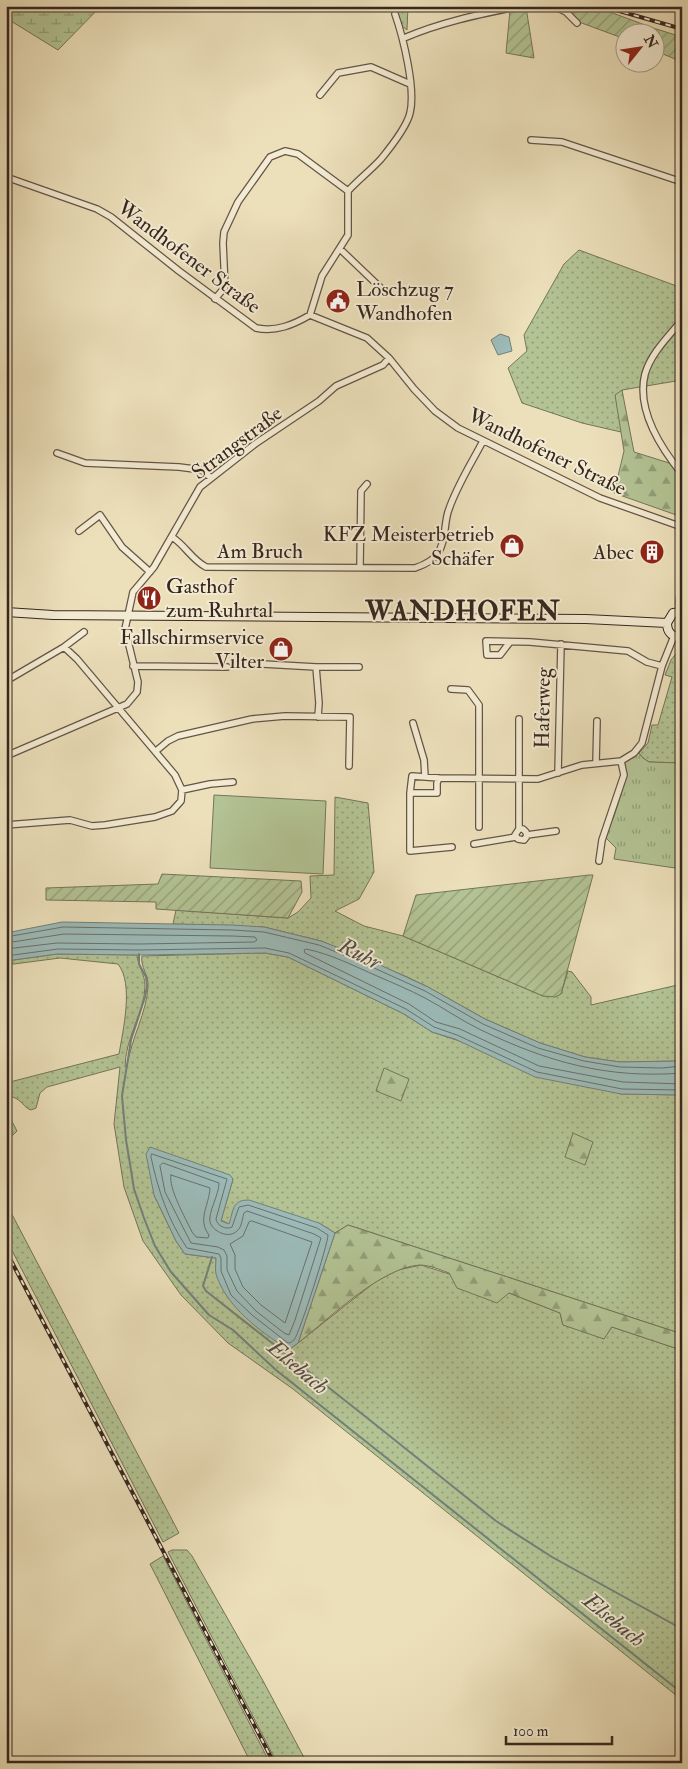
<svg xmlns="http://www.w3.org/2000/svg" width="688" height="1769" font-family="'IM FELL Double Pica',serif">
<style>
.grass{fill:url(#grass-dots);stroke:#74755a}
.forest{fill:url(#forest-firs);stroke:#74755a}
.wetland{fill:url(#wetland-marsh);stroke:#74755a}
.park{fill:url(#park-tufts);stroke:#74755a}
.garden{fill:url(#garden-furrows);stroke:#74755a}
.pitch{fill:#b3c394;stroke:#74755a}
.water{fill:#9cbbb9;stroke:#73807b}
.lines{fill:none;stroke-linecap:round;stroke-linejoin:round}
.shore{stroke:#69716c;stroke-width:1}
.stream{stroke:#73807b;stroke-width:2}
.street-casing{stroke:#645546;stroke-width:8}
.secondary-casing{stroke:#36271f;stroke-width:10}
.street{stroke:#f3ebd3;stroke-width:5.5}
.secondary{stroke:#f3ebd3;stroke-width:8}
.rail-casing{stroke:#36271f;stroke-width:4}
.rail{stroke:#f3ebd3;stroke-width:2;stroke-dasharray:5.5;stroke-linecap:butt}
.labels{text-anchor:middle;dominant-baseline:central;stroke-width:4;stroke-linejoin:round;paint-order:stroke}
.street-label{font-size:21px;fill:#36271f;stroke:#f3ebd3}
.poi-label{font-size:21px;fill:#36271f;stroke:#f3ebd3;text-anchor:end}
.water-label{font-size:22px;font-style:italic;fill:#504c46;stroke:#f3ebd3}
.district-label{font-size:26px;font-weight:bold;letter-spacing:1px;fill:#36271f;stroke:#f3ebd3}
</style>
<defs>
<pattern id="grass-dots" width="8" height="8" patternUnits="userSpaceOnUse" patternTransform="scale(1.25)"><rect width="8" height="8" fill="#b3c394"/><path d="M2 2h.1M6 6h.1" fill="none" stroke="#929e78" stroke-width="1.8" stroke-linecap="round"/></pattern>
<pattern id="forest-firs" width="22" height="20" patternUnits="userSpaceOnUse" patternTransform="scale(1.25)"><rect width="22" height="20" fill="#b3c394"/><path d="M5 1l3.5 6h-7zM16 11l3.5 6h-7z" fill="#929e78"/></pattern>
<pattern id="wetland-marsh" width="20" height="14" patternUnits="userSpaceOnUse" patternTransform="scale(1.25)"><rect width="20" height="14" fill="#b3c394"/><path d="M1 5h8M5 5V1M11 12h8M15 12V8" fill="none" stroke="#929e78"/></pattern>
<pattern id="park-tufts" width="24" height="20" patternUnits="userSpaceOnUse" patternTransform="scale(1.25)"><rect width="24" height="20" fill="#b3c394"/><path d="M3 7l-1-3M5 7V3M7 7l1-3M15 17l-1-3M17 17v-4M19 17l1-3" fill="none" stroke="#929e78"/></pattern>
<pattern id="garden-furrows" width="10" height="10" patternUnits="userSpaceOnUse" patternTransform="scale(1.25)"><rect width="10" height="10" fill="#b3c394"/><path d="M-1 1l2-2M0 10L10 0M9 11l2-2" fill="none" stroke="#929e78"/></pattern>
</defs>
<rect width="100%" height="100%" fill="#ece0bb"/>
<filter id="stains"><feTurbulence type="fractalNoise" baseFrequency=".004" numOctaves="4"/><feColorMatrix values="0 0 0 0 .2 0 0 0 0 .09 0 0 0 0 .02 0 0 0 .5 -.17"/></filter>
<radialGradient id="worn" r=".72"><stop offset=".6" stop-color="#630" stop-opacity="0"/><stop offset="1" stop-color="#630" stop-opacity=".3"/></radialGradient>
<path class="grass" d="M395,6H408L407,30L402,26Z
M579,250L682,288V380L622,390L621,432L582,423L522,403L508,368L527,351L524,335L564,264Z
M682,646V763L649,762L643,758L639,753L648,743L652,725H658L672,677L665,675L671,660Z
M335,797L368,803L374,872L359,899L335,911L364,926L403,936L543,996L561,994L568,971L572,972L591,997V1005L682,984V1061L620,1062L585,1057L540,1043L485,1019L428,987L405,976L321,941L264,927L173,924L176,910L288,918L298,912L311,898L310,876L334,875Z
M265,953L288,957L404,1014L432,1032L621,1094L682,1095V1334L348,1225L335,1233L319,1223L229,1224L221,1220L233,1179L154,1195L176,1241L185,1254L216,1258V1272L249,1319L289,1350L375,1282L398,1270L421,1265L509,1293L560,1313L563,1325L612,1327L681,1350L679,1361L682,1363V1700L293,1389L228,1343L181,1295L143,1241L124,1187L114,1124L120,1067L47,1087L40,1093L36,1108L31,1110C23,1107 23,1101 13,1097L6,1101V1083L119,1054C123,1030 134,984 118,964L60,958L6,965V961L57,954L137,955C138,966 145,974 145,986C145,1011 125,1038 125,1067L127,1066C131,1039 147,1012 148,986C149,975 140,967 142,956Z
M6,1110L17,1131L6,1142Z
M6,1203L179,1533L163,1542L6,1239Z
M172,1550H187L192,1556L262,1679L307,1763H277L168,1552Z
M163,1556L270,1763H251L150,1564Z"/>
<path class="forest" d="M622,390L634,452L682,467V517L614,493L624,451L615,395Z
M384,1068L409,1079L401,1101L376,1091Z
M573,1133L593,1142L585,1165L565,1157Z
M348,1225L682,1334V1363L679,1362L681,1350L612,1327L604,1339L563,1325L560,1313L509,1293L497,1303L457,1288L449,1273C441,1270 429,1265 420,1265C381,1267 329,1319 298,1343L335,1233Z"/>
<path class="wetland" d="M6,6H101L58,50L6,18Z"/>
<path class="park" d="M639,753L643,758L649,762L682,763V869L614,859L616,848L605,837L609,823L613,819L618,804L626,775L624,767L625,762Z"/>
<path class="garden" d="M557,6H594L653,28L682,37V62L656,51V32H626L625,39L579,22Z
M526,7L534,58L506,53L510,10Z
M162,874L301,881L302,892L288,918L156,909V902L46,900V888L158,884Z
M589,875H593L561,994L555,997L543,996L403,936L416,895Z"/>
<path class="pitch" d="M214,795L326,801L323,874L210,868Z"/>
<path class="water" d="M500,334L509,337L512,351L498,355L491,340Z
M62,922L232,925L264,927L321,941L365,958L428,987L485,1019L540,1043L585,1057L620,1062L682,1061V1095L621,1094L535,1077L455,1039L432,1032L404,1014L288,957L265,953L139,955L57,954L6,961V933Z
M150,1147L230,1175L233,1179L221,1221L229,1224C234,1209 232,1200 249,1200L319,1223L335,1233L298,1343L289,1350C261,1332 226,1307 216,1274C215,1269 216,1263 216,1258L185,1254L176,1241L154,1195L146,1154Z"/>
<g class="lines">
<path class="shore" d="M6,937L63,927L232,930L264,932L319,945L363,963L425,991L483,1024L538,1048L584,1061L620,1067L662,1068L682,1066
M6,943L64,934L232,936L255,937L257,940L254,942L139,944L57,943L6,949
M6,956L58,949L139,950L265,948L289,953L406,1009L434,1027L457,1035L537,1072L622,1089L682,1090
M682,1073C607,1079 548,1062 481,1030C462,1021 444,1008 425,998C410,990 393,983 377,976C354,966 331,954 306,949L304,950L305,953L409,1004L436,1022L460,1029L539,1066L623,1082L682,1084
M152,1154L227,1179L216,1219C217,1226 226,1230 232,1227L239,1207L248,1205L317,1228L328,1235C328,1244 300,1332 294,1340C292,1342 290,1343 288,1343L252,1315L231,1295L221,1271V1258L219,1254L187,1248C168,1220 158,1190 151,1157Z
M163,1163L219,1183C219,1195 208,1212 210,1222C213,1232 229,1239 237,1231C242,1227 242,1219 244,1213L247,1211L314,1234L321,1238L295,1320L289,1335L284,1333L256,1311L237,1291L227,1270V1256L224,1250L218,1247L191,1243L165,1192L160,1166Z
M171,1175L210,1188C209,1206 197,1219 209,1235L208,1238L196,1237L192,1232C186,1219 168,1188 171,1175Z
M252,1221L312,1242L285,1323L261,1305L243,1287L235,1269V1255L230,1244L243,1236L249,1222Z"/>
<path class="stream" d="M139,954V964L146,977L147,986L145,997L131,1040L122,1096L126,1140L130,1164L134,1189L144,1218L155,1246L171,1272L209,1315L233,1330L276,1370L682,1693
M212,1257L203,1286L206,1291L366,1417L496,1521L552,1557L682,1629"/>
<defs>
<path id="street" d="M554,6L566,12L577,23
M404,38C441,22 481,14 520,6
M320,95L338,73L371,67L410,84
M531,140L562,142L682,182
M6,177L97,209L111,217L179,271L256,328C276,332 293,325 310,315L367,338L389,358L414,389L435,411L458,428L600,498L682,527
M340,249L385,292
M215,299L225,287L223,243L224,232L238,202L270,157L285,151L298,154L348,191
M310,315L322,276L348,235V191C358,180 371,170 381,159C390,148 407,126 410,113C416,89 403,37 395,14
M682,320C669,336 651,353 645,374C636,410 660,447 682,474
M57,453L85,463L179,467L202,470L211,478
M79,531L100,515L122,547L150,572
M172,537C186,546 191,559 206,567L415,568C424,565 433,561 438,553C446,541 444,525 448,512C456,487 471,464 483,441
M360,567L361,491L367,484
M680,611L679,602L682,580
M510,642L500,655H487L486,641L530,642L628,651L647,662L662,666
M245,663L316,667
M133,666L227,667
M6,681L64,647L84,632
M451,689L468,690L479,705V827
M318,717L319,703L316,667H359
M519,719V829L515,835L518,839L524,840L527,836L526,832L523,829H519
M413,723L424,760L425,777
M156,751L168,741L178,736L252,719L285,716L350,717L349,766
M6,756L127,704L137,692L138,682L125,629L133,592L154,567L200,487L255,444L319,401L336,386L383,365L389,358
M596,763L597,721
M558,773L561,644
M439,778L412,776L410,793H437V783L439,778L538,779L582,765L621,761L634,753L642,743L662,666L674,636
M182,790L210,784L233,782
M410,793V851L452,847
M6,825L70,820L92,826L105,825L155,817L172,811L181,801L182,790L175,775L77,659L64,647
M527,835L556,831
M474,844L516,837
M599,861L602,840L624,775L621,761"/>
<path id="secondary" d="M6,612L53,615L586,619L667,623
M682,612L673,613L667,623C667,632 672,638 682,637"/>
</defs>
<use href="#street" class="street-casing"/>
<use href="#secondary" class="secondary-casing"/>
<use href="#street" class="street"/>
<use href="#secondary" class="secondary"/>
<defs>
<path id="rail" d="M602,6L682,29
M6,1251L274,1763"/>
</defs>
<use href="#rail" class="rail-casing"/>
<use href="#rail" class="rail"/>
</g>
<defs>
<symbol id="civic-disc" viewBox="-11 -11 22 22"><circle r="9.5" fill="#8f2418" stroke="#f3ebd3"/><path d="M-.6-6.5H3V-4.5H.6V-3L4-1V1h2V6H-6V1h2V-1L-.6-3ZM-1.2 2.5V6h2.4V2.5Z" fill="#fff"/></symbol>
<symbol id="shop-disc" viewBox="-11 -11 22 22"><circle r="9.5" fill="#8f2418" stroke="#f3ebd3"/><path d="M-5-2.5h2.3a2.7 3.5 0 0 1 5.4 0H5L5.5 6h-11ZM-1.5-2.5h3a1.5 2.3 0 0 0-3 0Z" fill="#fff"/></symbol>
<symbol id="building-disc" viewBox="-11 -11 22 22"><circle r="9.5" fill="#8f2418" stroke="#f3ebd3"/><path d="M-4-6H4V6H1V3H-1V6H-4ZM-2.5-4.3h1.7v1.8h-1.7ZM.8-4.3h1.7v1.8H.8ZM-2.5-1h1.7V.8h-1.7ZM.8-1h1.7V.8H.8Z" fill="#fff"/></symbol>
<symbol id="restaurant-disc" viewBox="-11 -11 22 22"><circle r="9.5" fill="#8f2418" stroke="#f3ebd3"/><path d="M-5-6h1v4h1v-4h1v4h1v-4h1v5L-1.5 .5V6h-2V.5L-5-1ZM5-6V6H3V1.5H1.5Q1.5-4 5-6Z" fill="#fff"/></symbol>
</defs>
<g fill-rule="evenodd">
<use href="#civic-disc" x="324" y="287" width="28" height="28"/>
<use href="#shop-disc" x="498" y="532" width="28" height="28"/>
<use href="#building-disc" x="638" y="538" width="28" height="28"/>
<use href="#restaurant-disc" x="135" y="584" width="28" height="28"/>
<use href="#shop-disc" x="267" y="635" width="28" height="28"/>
</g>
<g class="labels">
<g class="street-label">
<text transform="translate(189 257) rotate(37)">Wandhofener Straße</text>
<text transform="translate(237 443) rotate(-37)">Strangstraße</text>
<text transform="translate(547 452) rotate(26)">Wandhofener Straße</text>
<text x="260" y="551">Am Bruch</text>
<text transform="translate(543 708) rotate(-89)">Haferweg</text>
</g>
<g class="poi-label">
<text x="356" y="289" text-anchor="start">Löschzug 7<tspan x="356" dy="24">Wandhofen</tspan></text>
<text x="494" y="534">KFZ Meisterbetrieb<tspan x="494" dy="24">Schäfer</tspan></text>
<text x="634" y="552">Abec</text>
<text x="166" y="586" text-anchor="start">Gasthof<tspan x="166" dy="24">zum Ruhrtal</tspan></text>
<text x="264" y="637">Fallschirmservice<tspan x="264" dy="24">Vilter</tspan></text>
</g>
<g class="water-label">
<text transform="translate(360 954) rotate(27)">Ruhr</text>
<text transform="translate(298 1367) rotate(40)">Elsebach</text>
<text transform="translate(614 1620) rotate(39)">Elsebach</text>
</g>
<g class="district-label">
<text x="463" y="612">WANDHOFEN</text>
</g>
</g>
<rect width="688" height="1769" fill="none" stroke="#ece0bb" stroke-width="25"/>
<rect x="8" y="8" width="673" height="1754" fill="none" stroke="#36271f" stroke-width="2.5"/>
<rect x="12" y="12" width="663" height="1744" fill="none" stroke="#36271f"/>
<g transform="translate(640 48) rotate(60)"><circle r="24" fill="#f3ebd3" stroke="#a79d8b"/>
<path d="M0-4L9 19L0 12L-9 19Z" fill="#8f2418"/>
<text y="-8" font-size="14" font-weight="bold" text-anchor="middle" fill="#36271f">N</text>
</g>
<path d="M506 1736v8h106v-8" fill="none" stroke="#36271f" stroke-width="2.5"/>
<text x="513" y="1736" font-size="15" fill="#36271f" stroke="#f3ebd3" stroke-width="4" paint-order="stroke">100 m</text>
<rect width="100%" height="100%" filter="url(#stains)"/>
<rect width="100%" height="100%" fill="url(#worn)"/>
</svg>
